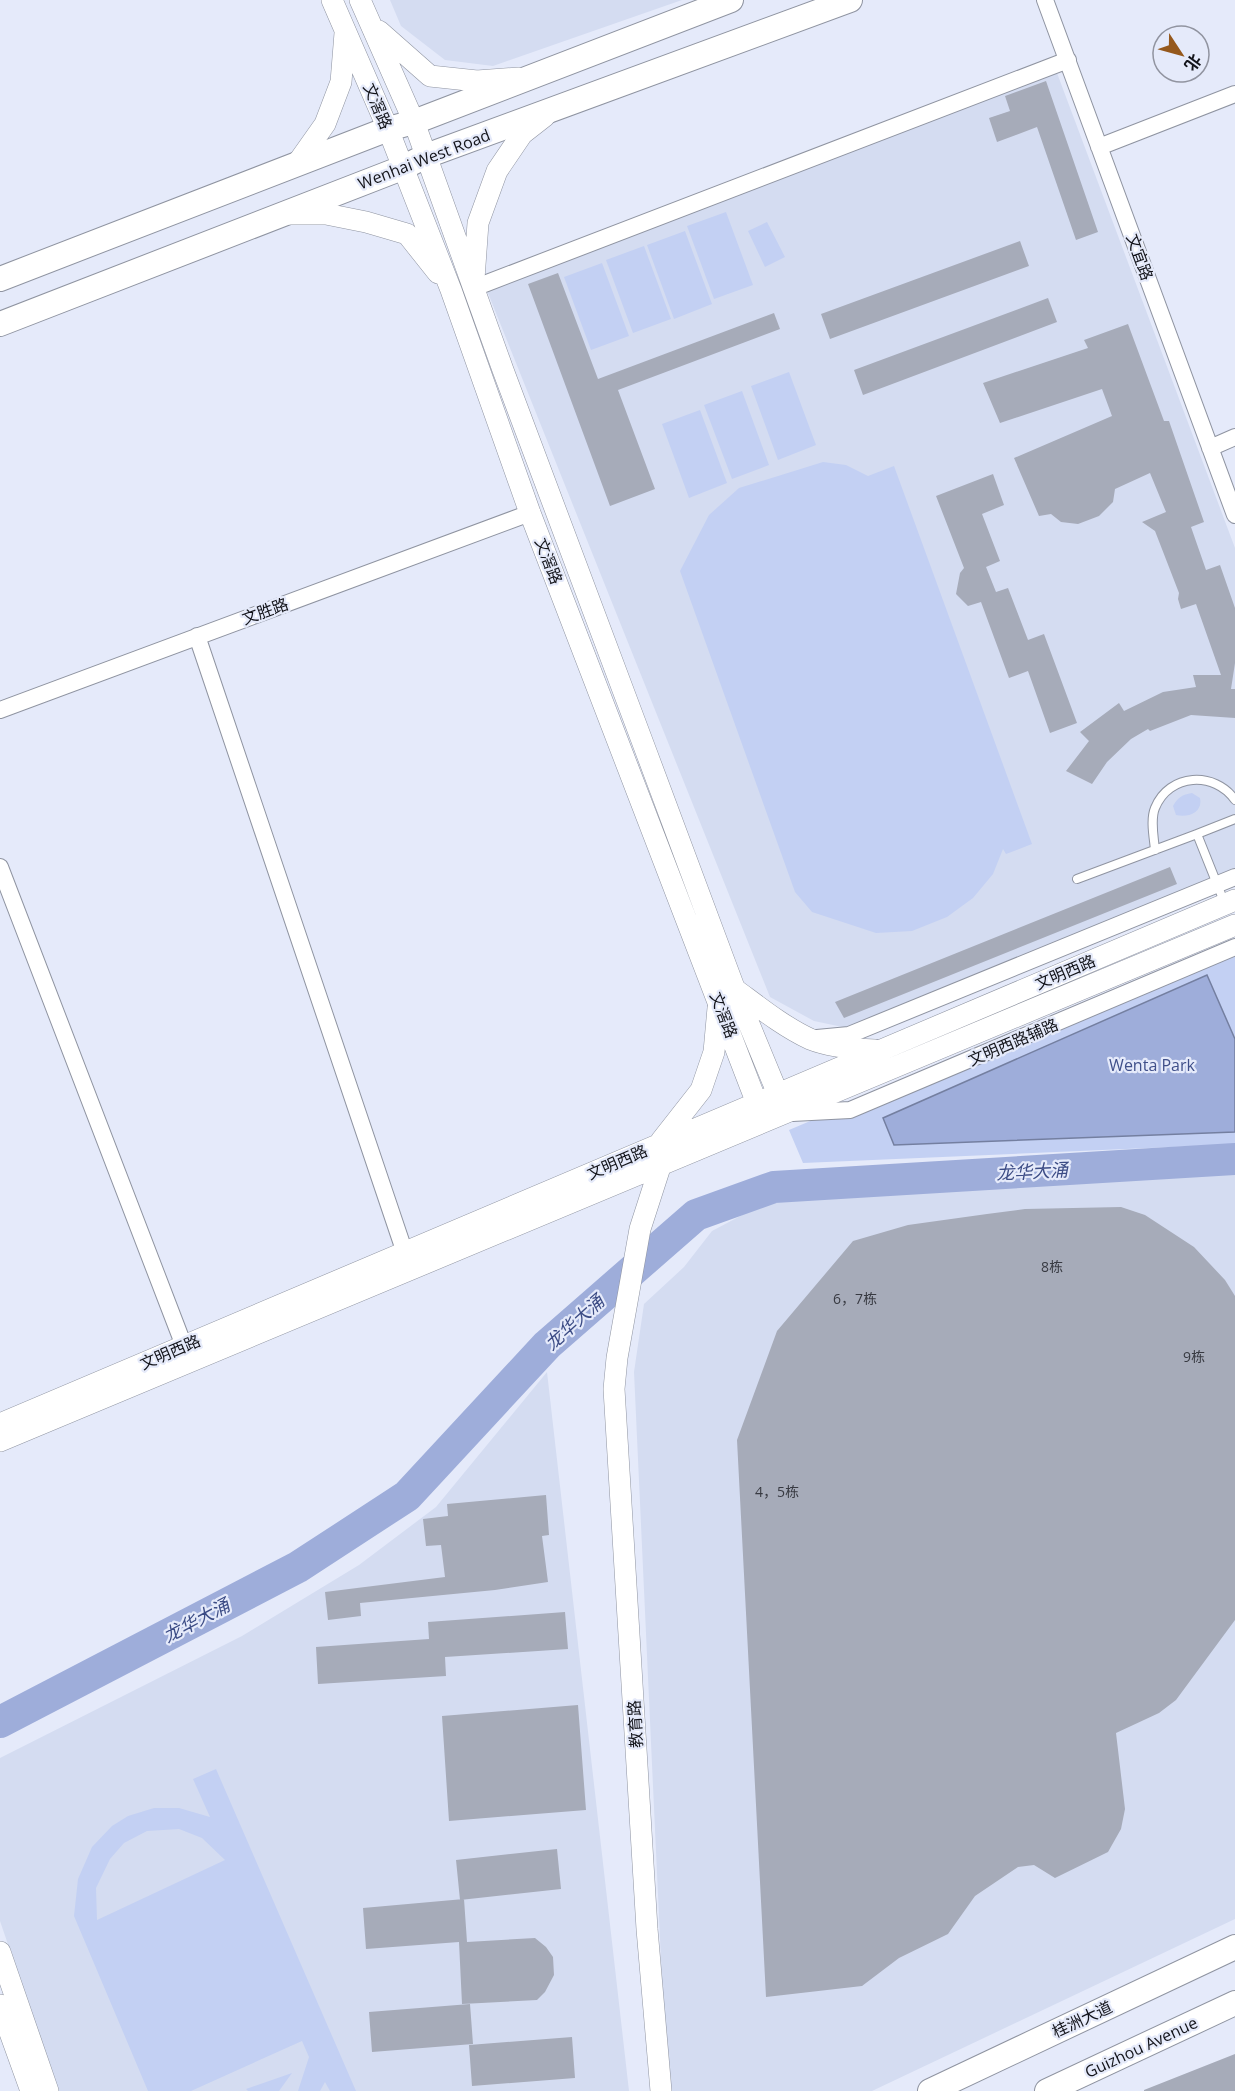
<svg xmlns="http://www.w3.org/2000/svg" width="1235" height="2091" font-family="'Open Sans','Noto Sans SC',sans-serif">
<style>
.built{fill:#d4dcf1}
.green{fill:#c3d0f3;fill-rule:evenodd}
.water{fill:#9eadda;stroke:#747fa0;stroke-width:1.5}
.lines{fill:none;stroke-linecap:round;stroke-linejoin:round}
.river{stroke:#9eadda;stroke-width:32}
.building{fill:#a6abb9}
.service-casing{stroke:#8f94a1;stroke-width:10}
.minor-casing{stroke:#8f94a1;stroke-width:18}
.tertiary-casing{stroke:#8f94a1;stroke-width:22}
.secondary-casing{stroke:#8f94a1;stroke-width:26}
.service{stroke:#fff;stroke-width:8}
.minor{stroke:#fff;stroke-width:16}
.tertiary{stroke:#fff;stroke-width:21}
.secondary{stroke:#fff;stroke-width:24}
.labels{text-anchor:middle;dominant-baseline:central;stroke-width:4.5;stroke-linejoin:round;paint-order:stroke}
.number-label{font-size:14px;fill:#383a42}
.street-label{font-size:16px;fill:#13141a;stroke:#e5eafa}
.park-label{font-size:16px;fill:#40508a;stroke:#e5eafa}
.water-label{font-size:18px;font-style:italic;fill:#3c4c85;stroke:#e5eafa}
</style>
<rect width="100%" height="100%" fill="#e5eafa"/>
<path class="built" d="M390,0H682L493,66L445,60L401,26Z
M1054,65L1235,548V873L852,1029L814,1021L770,997L486,288Z
M1221,1169L1235,1170V1919L872,2091H667L634,1372L644,1304L684,1267L712,1231L763,1204L909,1188Z
M547,1372L629,2091H58L0,1921V1758L242,1636L359,1565L436,1507Z"/>
<path class="green" d="M726,212L753,285L714,299L687,226Z
M767,222L785,257L765,267L748,231Z
M685,231L712,304L674,319L647,245Z
M644,246L671,319L633,333L606,260Z
M602,263L629,336L591,350L564,277Z
M789,372L816,445L778,460L751,386Z
M742,391L769,465L732,479L704,405Z
M700,410L727,483L689,498L662,424Z
M823,462L846,465L868,476L894,466L1032,844L1006,854L1003,849L993,874L973,898L947,917L912,931L876,933L812,912L795,892L680,571L709,515L739,488Z
M1192,793L1200,798C1203,812 1189,818 1176,815L1173,806C1178,797 1182,795 1192,793Z
M1235,941V1170L1221,1169L1218,1145L803,1163L789,1130Z
M216,1769L356,2091H330L325,2082L320,2091H298L309,2057L302,2041L191,2091H148L74,1916L78,1879L92,1847L112,1826L128,1816L154,1808H179L210,1817L193,1779ZM179,1829L202,1838L225,1860L97,1920L96,1888L110,1859L124,1843L147,1831Z
M292,2073L279,2091H248L246,2089Z"/>
<path class="water" d="M1207,975L1235,1039V1132L894,1145L883,1118Z"/>
<g class="lines">
<path class="river" d="M0,1722L298,1567L407,1496L547,1345L696,1215L774,1187L1235,1159"/>
</g>
<path class="building" d="M1046,81L1098,232L1076,240L1037,127L997,142L989,118L1010,111L1005,96Z
M1020,241L1029,266L830,339L821,314Z
M558,273L598,379L774,313L780,329L618,390L655,489L610,506L528,284Z
M1048,298L1057,322L863,395L854,370Z
M1128,324L1164,421H1169L1204,522L1191,527L1206,570L1220,565L1235,608V663L1231,689H1235V718L1191,715L1150,731L1148,729L1131,739L1107,762L1092,784L1066,771L1089,741L1080,732L1119,703L1124,711L1163,692L1196,687L1193,675H1221L1196,604L1181,609L1178,599L1179,593L1155,531L1142,522L1166,512L1150,473L1115,489L1113,502L1099,516L1078,524L1061,522L1051,514L1039,516L1014,458L1112,416L1102,389L1000,423L983,383L1088,348L1084,340Z
M993,474L1004,505L982,514L1000,561L986,567L996,592L1008,588L1028,640L1044,634L1077,723L1050,733L1028,671L1009,678L981,602L968,606L956,594L960,573L964,568L936,496Z
M1170,867L1177,884L844,1018L835,1002Z
M1121,1207L1145,1215L1194,1247L1225,1280L1235,1296V1620L1176,1700L1159,1713L1116,1733L1125,1809L1121,1829L1108,1852L1055,1878L1034,1865L1018,1867L975,1896L948,1934L899,1958L862,1986L766,1997L737,1440L777,1331L853,1241L908,1225L987,1214L1025,1209Z
M546,1495L549,1535L542,1536L548,1582L495,1590L360,1603L361,1616L328,1620L325,1592L445,1577L441,1545L426,1546L423,1519L448,1516L447,1504Z
M565,1612L568,1649L445,1657L446,1676L318,1684L316,1647L429,1639L428,1622Z
M578,1705L586,1810L449,1821L442,1716Z
M557,1849L561,1889L460,1900L456,1860Z
M464,1899L467,1942L535,1938L546,1947L553,1957L554,1975L545,1992L537,2000L462,2004L459,1942L366,1949L363,1908Z
M470,2004L473,2044L372,2052L369,2012Z
M572,2037L575,2078L472,2086L469,2045Z
M1235,2054V2091H1144V2090Z"/>
<g class="lines">
<defs>
<path id="service" d="M1155,850C1154,838 1150,820 1155,808C1169,773 1215,771 1235,800
M1077,879L1197,834
M1225,904L1197,834L1235,819"/>
<path id="minor" d="M1045,0L1235,515
M1099,147L1235,94
M474,288L1068,60
M1210,448L1235,437
M197,636L405,1253
M0,710L530,513
M0,867L184,1346
M817,1038L849,1035L1235,877
M792,1113L850,1110L1235,947"/>
<path id="tertiary" d="M332,0L388,129L451,290L530,513L761,1114
M360,0L414,122L503,370L647,754L735,990L782,1104
M379,31L430,76L477,81L519,78
M296,165L325,124L341,82L345,33
M289,214H326L366,222L407,234L438,273
M474,279L478,223L497,171L522,134L545,116
M736,990C759,1007 784,1027 810,1039C830,1047 854,1049 875,1050
M661,1141L701,1090L714,1052L718,1008
M0,1424L1235,900
M0,1441L1235,925
M0,1952L48,2091
M0,2005L31,2091
M661,2091L647,1929L614,1389L617,1358L640,1229L661,1164"/>
<path id="secondary" d="M0,279L388,129L414,122L731,0
M0,324L402,168L426,156L850,0
M930,2091L1235,1947
M1047,2091L1235,2003"/>
</defs>
<use href="#service" class="service-casing"/>
<use href="#minor" class="minor-casing"/>
<use href="#tertiary" class="tertiary-casing"/>
<use href="#secondary" class="secondary-casing"/>
<use href="#service" class="service"/>
<use href="#minor" class="minor"/>
<use href="#tertiary" class="tertiary"/>
<use href="#secondary" class="secondary"/>
</g>
<g class="labels">
<g class="number-label">
<text x="1052" y="1266">8栋</text>
<text x="855" y="1298">6，7栋</text>
<text x="1194" y="1356">9栋</text>
<text x="777" y="1491">4，5栋</text>
</g>
<g class="street-label">
<text transform="translate(378 106) rotate(67)">文滘路</text>
<text transform="translate(424 159) rotate(-21)">Wenhai West Road</text>
<text transform="translate(1140 257) rotate(70)">文宜路</text>
<text transform="translate(549 561) rotate(69)">文滘路</text>
<text transform="translate(265 611) rotate(-20)">文胜路</text>
<text transform="translate(1065 972) rotate(-23)">文明西路</text>
<text transform="translate(724 1015) rotate(69)">文滘路</text>
<text transform="translate(1013 1042) rotate(-23)">文明西路辅路</text>
<text transform="translate(617 1162) rotate(-23)">文明西路</text>
<text transform="translate(170 1352) rotate(-23)">文明西路</text>
<text transform="translate(635 1724) rotate(-93)">教育路</text>
<text transform="translate(1082 2019) rotate(-25)">桂洲大道</text>
<text transform="translate(1141 2047) rotate(-25)">Guizhou Avenue</text>
</g>
<g class="park-label">
<text x="1152" y="1065">Wenta Park</text>
</g>
<g class="water-label">
<text transform="translate(1032 1171) rotate(-3)">龙华大涌</text>
<text transform="translate(574 1322) rotate(-42)">龙华大涌</text>
<text transform="translate(196 1620) rotate(-28)">龙华大涌</text>
</g>
</g>
<g transform="translate(1181 54) rotate(126)"><circle r="28" fill="#e5eafa" stroke="#9194a0" stroke-width="1.5"/>
<path d="M0-4.5L10 22L0 15L-10 22Z" fill="#95581c"/>
<text y="-9" font-size="16" font-weight="bold" text-anchor="middle" fill="#13141a">北</text>
</g>
</svg>
